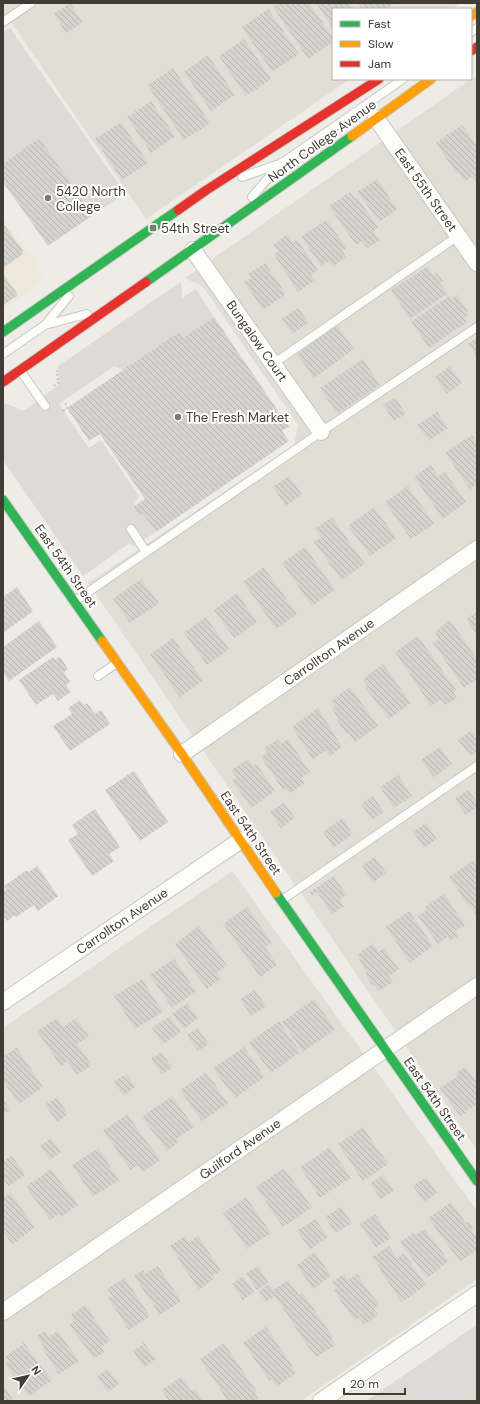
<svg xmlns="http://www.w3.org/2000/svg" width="480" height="1404" font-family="'DM Sans',sans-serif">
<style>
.residential{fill:#e1ded5}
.commercial{fill:#f0e8da}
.parking{fill:#dcdbd7}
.building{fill:url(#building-back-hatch)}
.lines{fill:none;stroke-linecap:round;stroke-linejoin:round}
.lane-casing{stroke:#cac8c3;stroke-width:10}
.street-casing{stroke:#cac8c3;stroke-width:18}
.fast-casing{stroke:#ccc9be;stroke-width:11}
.slow-casing{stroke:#ccc9be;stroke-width:11}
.jam-casing{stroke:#ccc9be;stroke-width:11}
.path{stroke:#cccac6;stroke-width:2.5;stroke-dasharray:2 2;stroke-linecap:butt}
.lane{stroke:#fcfcfb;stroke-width:8}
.street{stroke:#fcfcfb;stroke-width:16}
.fast{stroke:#30b455;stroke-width:9}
.slow{stroke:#ff9f0a;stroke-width:9}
.jam{stroke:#e5322d;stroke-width:9}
.poi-dot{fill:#7e7a73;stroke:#fff;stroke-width:1.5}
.labels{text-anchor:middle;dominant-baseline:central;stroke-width:4;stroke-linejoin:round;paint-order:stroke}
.street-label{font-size:13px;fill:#423d34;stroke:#fff}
.poi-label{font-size:13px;fill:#423d34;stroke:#fff;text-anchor:start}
</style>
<defs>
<pattern id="building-back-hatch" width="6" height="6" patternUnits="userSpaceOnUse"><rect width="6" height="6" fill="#d5d3ce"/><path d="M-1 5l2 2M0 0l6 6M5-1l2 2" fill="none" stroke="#b8b6b2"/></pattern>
</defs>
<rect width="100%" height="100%" fill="#edece7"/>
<path class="residential" d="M3,3H461L452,9H333V79H350L146,219L11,22L3,27Z
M477,75V1150L88,583L294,445L298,425L203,287L185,278Z
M232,871L477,1211V1279L301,1401H3V1028Z"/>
<path class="commercial" d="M3,216L43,274L23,295L3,309Z"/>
<path class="parking" d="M10,28L125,193L93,215L39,139L3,164V32Z
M181,282L182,298L196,289L214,317L183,338L179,332L123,370L114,366L59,404L89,448L101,440L139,496L133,507L139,516L143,514L156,532L133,547L130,543L83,576L3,460V405L5,403L23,411L59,385L58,366Z
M477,1325V1399L475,1401H366Z"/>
<path class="building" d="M70,3L83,22L66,33L54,14Z
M279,3H309L333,38V42L308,59L273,7Z
M316,3H349L354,9H333V28Z
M358,3H395L386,9H362Z
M268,9L299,54L272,72L242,27Z
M244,39L271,79L246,96L219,56Z
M208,55L235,95L211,111L184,72Z
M173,68L210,123L184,140L147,85Z
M151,101L175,136L151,153L127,117Z
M121,122L148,163L122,180L95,139Z
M462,125L477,146V184L472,176L465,181L459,173L457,174L436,143Z
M39,138L93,215L48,246L3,182V164Z
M377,179L397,209L379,222L358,192Z
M350,192L355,199L357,197L378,228L374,231L380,240L367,248L362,241L356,245L329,206Z
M327,220L346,248L342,251L346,257L333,266L329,261L321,266L301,237Z
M3,223L23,251V254L3,268Z
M287,235L292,243L297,240L318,270L311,275L315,280L298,292L291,283L292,282L274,255L278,252L273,245Z
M265,263L286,294L263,310L244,282L251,278L248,274Z
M428,266L433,275L437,273L443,281L440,283L447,294L410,319L391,290Z
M3,273L18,295L3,305Z
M457,295L468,311L466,312L468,315L465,318L467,322L429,348L411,322L449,296L451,299Z
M298,308L309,323L292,334L282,319Z
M214,317L289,427L282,431L289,441L156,532L143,514L139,516L133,507L145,499L100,434L89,441L67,408L179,332L183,338Z
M337,325L354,349L314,378L297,354Z
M477,338V357L468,344Z
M363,359L380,385L337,414L320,388Z
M450,366L462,383L447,394L435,377Z
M395,397L406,414L394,421L383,405Z
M437,412L448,428L429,441L417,425Z
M472,435L477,443V484L470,489L445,453Z
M431,465L438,476L445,472L466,502L443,519L414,477Z
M289,476L302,494L286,506L273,487Z
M408,486L434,524L411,539L385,502Z
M374,507L396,538L370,556L348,526Z
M332,517L365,564L341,580L314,542L321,537L315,529Z
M305,547L335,590L312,606L282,563Z
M264,567L297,614L276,629L243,582Z
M141,579L159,603L130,623L113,599Z
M17,587L33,611L3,633V597Z
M237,593L257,622L234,638L214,610Z
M477,612V635L466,619Z
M206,617L229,649L207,665L184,633Z
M450,620L477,659V679L464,688L433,643L439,639L435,632Z
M39,621L57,647L9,681L3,672V647Z
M418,636L456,690L453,692L457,698L445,705L441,699L431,706L395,652Z
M173,638L203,681L180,697L150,654Z
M53,657L55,660L60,657L68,669L64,672L70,682L66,685L71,692L58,701L53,694L36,705L19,680Z
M383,664L411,703L389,719L365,687L367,685L363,679Z
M350,687L378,726L355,742L348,733L347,734L336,719L338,718L332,709L335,707L331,701Z
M80,700L84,705L87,703L95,714L101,710L110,724L70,751L53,726L72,714L68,708Z
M318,708L342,747L330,756L326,750L313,760L292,727Z
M471,731L477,739V751L470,756L458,740Z
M278,739L281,744L288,739L310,772L301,778L305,783L290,793L286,788L283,790L261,757L267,753L264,748Z
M440,747L452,764L434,777L421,760Z
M248,759L253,766L256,763L275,791L251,808L232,780L236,778L232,770Z
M134,771L168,822L140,841L105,790Z
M398,775L412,796L394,808L380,787Z
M468,790L477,802V807L466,815L455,799Z
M373,796L384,812L372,820L361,804Z
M284,802L295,818L281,828L270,812Z
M95,809L120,847L109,854L114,861L92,876L68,840L78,834L72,825Z
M342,818L353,834L334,848L323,832Z
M426,823L437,839L424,848L413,832Z
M375,857L386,873L373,882L362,866Z
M473,861L477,867V916L471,907L470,908L449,877Z
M37,866L58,896L38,911L34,905L16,917L15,915L7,921L3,916V892L7,889L4,886L27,870L29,872Z
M334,876L346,894L340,899L344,906L332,914L317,892L312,896L310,892Z
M444,894L465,925L456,931L459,935L450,941L447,937L438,944L418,916L427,910L425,907Z
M247,907L272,943L265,947L277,965L260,977L223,924Z
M409,911L433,946L410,963L386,927Z
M199,926L227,965L217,973L221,979L207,989L175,944Z
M373,943L379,952L384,948L399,969L389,976L393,982L379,991L374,984L372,985L365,974L367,973L357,955Z
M174,959L196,991L172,1008L150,975Z
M142,979L163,1012L135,1029L114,996Z
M255,989L266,1006L251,1016L240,999Z
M314,999L335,1029L303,1052L282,1022Z
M187,1003L198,1018L184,1029L172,1014Z
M170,1016L181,1032L163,1044L152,1028Z
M57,1018L63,1027L76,1018L89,1036L77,1044L92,1065L77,1075L67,1061L61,1066L37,1031Z
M279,1021L300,1052L271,1073L249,1043Z
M198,1028L209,1044L198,1051L187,1035Z
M244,1047L265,1077L235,1098L213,1068Z
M17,1048L43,1087L19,1104L3,1081V1057Z
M161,1052L172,1068L162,1074L151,1059Z
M465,1067L477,1082V1104L460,1116L440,1088L458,1076L456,1073Z
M206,1072L228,1103L202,1121L180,1090Z
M126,1074L135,1087L124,1096L114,1082Z
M172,1096L194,1127L176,1139L178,1143L167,1151L142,1117Z
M57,1097L68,1114L57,1122L45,1105Z
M3,1099L10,1110L3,1114Z
M127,1114L160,1160L143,1172L138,1165L131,1170L103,1131Z
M363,1127L388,1164L363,1181L338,1144Z
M51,1138L61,1152L50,1160L40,1146Z
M330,1147L351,1178L320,1198L300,1167Z
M98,1148L119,1180L93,1197L72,1165Z
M12,1156L25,1175L8,1186L3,1178V1162Z
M284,1168L312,1207L283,1227L256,1187Z
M51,1169L78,1205L61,1217L59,1214L50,1220L26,1187Z
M383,1175L394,1190L381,1199L370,1183Z
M426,1177L437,1193L424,1202L413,1186Z
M11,1193L35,1228L12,1244L3,1231V1198Z
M246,1197L271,1233L247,1249L223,1213Z
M451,1202L466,1223L468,1221L473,1228L471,1230L477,1238V1250L460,1262L428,1218Z
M341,1207L352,1223L335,1233L325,1217Z
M375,1214L391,1238L376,1248L360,1224Z
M315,1219L328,1237L310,1249L297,1231Z
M425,1229L449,1261L427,1278L400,1242L414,1232L416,1235Z
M185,1236L189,1242L198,1236L221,1270L213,1275L215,1278L199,1290L170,1246Z
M389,1246L397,1258L404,1253L426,1285L402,1302L380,1270H381L372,1257Z
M315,1252L331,1276L313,1289L297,1265Z
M158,1266L181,1301L160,1315L134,1276L143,1270L145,1274Z
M258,1266L269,1282L257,1290L246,1274Z
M344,1274L348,1280L357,1274L379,1305L374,1309L378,1315L364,1325L359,1318L355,1321L333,1290L337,1288L332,1282Z
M243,1276L254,1292L243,1300L232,1284Z
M125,1278L150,1316L129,1330L108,1298L112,1296L107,1289Z
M288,1280L299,1295L302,1292L333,1337L331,1339L335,1345L317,1357L313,1352L312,1353L275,1296L266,1302L259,1291L269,1284L273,1290Z
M85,1305L110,1341L101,1347L104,1352L94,1359L69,1324L74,1320L71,1315Z
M266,1327L292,1365L291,1366L296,1373L277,1386L272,1379L270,1381L243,1343Z
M45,1331L49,1337L58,1331L79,1361L59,1374L42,1348L44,1347L37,1336Z
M24,1343L52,1380L29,1396L5,1364L9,1361L6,1356Z
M144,1343L156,1359L144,1367L133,1351Z
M224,1343L257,1392L255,1393L259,1400L257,1401H228L200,1359Z
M108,1369L119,1384L108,1392L97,1376Z
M181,1377L191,1391L195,1389L203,1401H169L162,1390Z
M3,1385L14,1401H3Z"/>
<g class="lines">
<defs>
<path id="lane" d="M3,22L31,3
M471,32L477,28
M242,177L282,163L403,79
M252,197L281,163
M45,325L87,314
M3,354L45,325L69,296
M273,364L458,236
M20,370L45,406
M131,529L146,552
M75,601L321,432L477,327
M98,676L117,663
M282,900L477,766"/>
<path id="street" d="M376,118L477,263
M193,250L321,432
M182,754L477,549
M3,1002L241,840
M3,1312L477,986
M321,1401L477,1294"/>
<path id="fast" d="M146,282L352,136
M3,332L178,210
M3,500L102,641
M276,893L477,1181"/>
<path id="slow" d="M471,16L477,12
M352,136L431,79
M102,641L182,754L276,893"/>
<path id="jam" d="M471,51L477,47
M178,210L205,191L379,79
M3,382L146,282"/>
</defs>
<use href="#lane" class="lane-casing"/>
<use href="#street" class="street-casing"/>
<use href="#fast" class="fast-casing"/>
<use href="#slow" class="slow-casing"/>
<use href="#jam" class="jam-casing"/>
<path class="path" d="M54,386L58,383L57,370
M63,411L67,408L65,402"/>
<use href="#lane" class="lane"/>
<use href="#street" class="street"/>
<use href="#fast" class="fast"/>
<use href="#slow" class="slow"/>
<use href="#jam" class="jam"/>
</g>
<g class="poi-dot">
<circle cx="48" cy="198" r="4"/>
<rect x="149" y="224" width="8" height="8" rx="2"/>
<circle cx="178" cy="417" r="4"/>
</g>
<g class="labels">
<g class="street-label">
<text transform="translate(322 141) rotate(-36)">North College Avenue</text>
<text transform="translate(426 190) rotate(55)">East 55th Street</text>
<text transform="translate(257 341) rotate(55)">Bungalow Court</text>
<text transform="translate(66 566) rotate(55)">East 54th Street</text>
<text transform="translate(329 652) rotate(-35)">Carrollton Avenue</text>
<text transform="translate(251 833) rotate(56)">East 54th Street</text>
<text transform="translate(122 921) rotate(-34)">Carrollton Avenue</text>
<text transform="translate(435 1099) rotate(55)">East 54th Street</text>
<text transform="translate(240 1149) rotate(-35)">Guilford Avenue</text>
</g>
<g class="poi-label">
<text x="56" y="191">5420 North<tspan x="56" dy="15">College</tspan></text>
<text x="161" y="228">54th Street</text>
<text x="186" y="417">The Fresh Market</text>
</g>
</g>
<rect width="480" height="1404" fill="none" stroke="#423d34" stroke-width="8"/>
<rect x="332" y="8" width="140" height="72" fill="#ffffff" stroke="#b3b1ae"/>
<rect x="340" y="21" width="20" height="6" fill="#30b455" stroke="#b3b1ae"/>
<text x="368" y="28" font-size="12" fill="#423d34">Fast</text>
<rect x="340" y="41" width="20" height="6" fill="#ff9f0a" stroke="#b3b1ae"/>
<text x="368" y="48" font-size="12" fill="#423d34">Slow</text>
<rect x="340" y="61" width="20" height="6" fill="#e5322d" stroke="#b3b1ae"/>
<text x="368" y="68" font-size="12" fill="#423d34">Jam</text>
<g transform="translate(28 1376) rotate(56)" stroke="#ffffff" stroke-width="3" paint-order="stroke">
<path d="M0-3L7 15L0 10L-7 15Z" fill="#423d34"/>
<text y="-6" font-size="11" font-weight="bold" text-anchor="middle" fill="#423d34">N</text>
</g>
<path d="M344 1388v6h61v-6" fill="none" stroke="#423d34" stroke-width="2"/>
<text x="350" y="1388" font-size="12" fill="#423d34" stroke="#ffffff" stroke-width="3" paint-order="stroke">20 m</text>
</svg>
